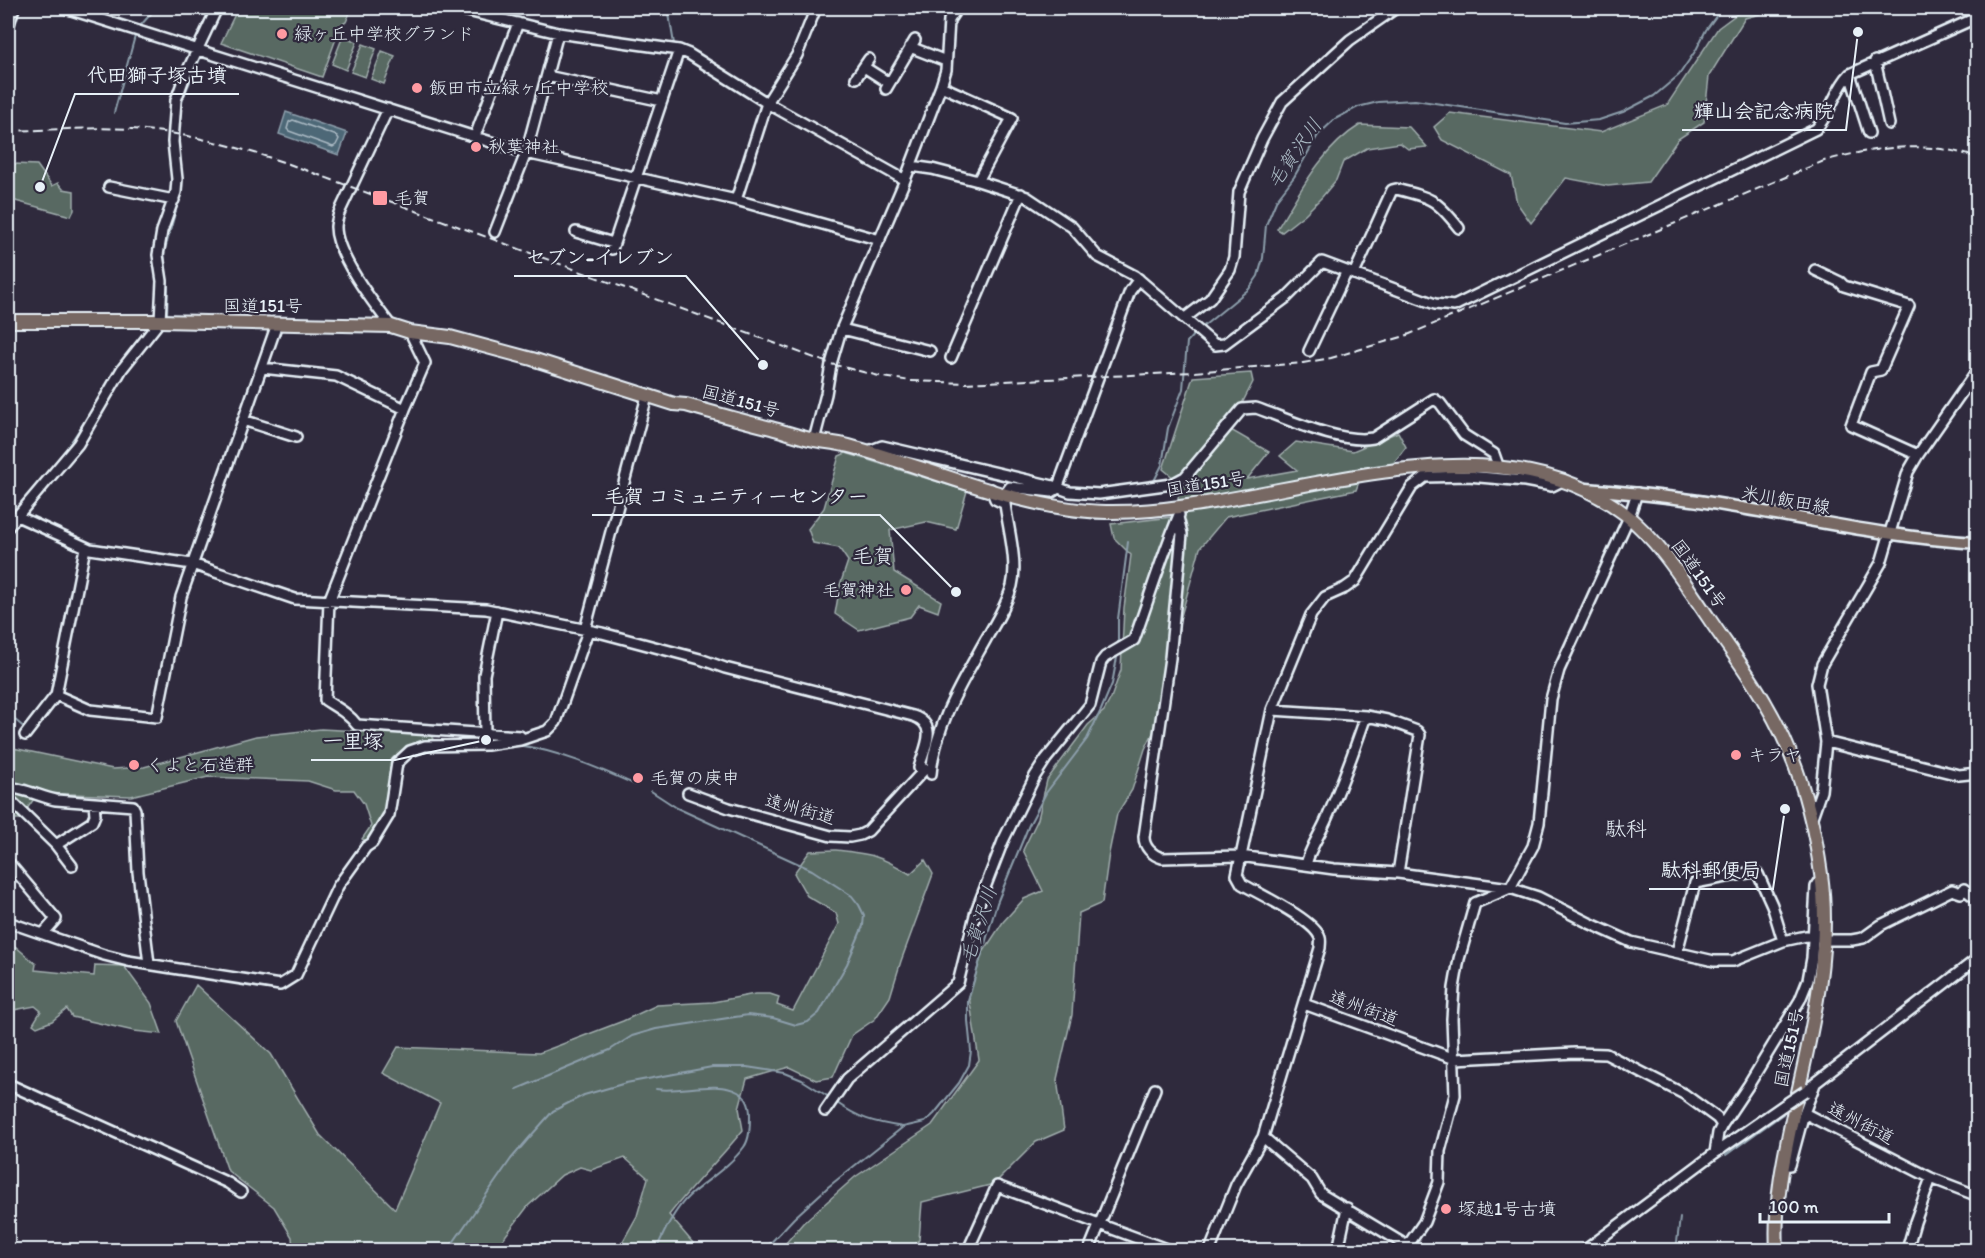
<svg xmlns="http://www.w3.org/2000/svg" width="1985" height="1258" font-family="Itim,'Klee One',sans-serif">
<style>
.green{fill:#586962;stroke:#a0adad;stroke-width:1.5}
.water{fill:#4e6777;stroke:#8c9eab;stroke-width:1.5}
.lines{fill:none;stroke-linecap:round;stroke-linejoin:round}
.shore{stroke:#aabac4;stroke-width:1.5}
.stream{stroke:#8c9eab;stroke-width:2}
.minor-casing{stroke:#e8f1f8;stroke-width:14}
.major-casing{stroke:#e8f1f8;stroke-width:15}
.highway-casing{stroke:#e8f1f8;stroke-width:16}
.minor{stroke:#2f2a3d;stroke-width:9}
.major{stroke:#776864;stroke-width:10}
.highway{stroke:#776864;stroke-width:12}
.rail{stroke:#e8f1f8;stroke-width:2;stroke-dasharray:9 4.5;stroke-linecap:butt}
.minor-bridge-casing{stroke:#e8f1f8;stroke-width:14;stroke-linecap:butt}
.minor-bridge{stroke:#2f2a3d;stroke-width:9}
.poi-dot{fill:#ff9aa2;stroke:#2f2a3d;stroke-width:2}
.labels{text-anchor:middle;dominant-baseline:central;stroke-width:4.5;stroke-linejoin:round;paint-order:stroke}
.poi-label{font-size:18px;fill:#e8f1f8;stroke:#2f2a3d;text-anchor:start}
.street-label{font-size:18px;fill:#e8f1f8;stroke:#2f2a3d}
.water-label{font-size:20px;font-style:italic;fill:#aabac4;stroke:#2f2a3d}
.quarter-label{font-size:21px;fill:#e8f1f8;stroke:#2f2a3d}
.leader{fill:none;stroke:#e8f1f8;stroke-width:2}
.callout-dot{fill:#e8f1f8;stroke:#2f2a3d;stroke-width:2}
.callout-label{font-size:20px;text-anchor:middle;font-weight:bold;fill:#e8f1f8;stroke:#2f2a3d;stroke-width:4.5;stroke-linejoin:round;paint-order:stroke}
</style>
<rect width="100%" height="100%" fill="#2f2a3d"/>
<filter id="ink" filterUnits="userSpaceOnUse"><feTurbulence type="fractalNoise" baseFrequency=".0167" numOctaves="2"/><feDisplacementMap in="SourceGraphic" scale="12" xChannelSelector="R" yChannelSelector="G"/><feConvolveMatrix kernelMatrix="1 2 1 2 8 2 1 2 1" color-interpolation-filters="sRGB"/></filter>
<g filter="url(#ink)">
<path class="green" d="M238,8H352L346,22L341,25L322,77L221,43Z
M1745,8H1782L1745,18L1709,76L1704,122L1678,139L1648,182L1608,186L1566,178L1531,223L1517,203L1511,175L1442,140L1434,127L1450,113L1601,132L1667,105L1718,28Z
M343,36L357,42L346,70L332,64Z
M363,44L376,49L365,77L351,72Z
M382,51L395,56L384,84L371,79Z
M1360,125L1409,127L1427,147L1408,149L1400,143L1367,148L1343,162L1336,180L1322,197L1305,214L1282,232L1277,229C1300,192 1321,149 1360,125Z
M14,164L37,165L52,186L58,183L63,189L74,191V210L71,216L8,199V171Z
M1251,373L1253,382L1229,429L1269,452L1247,479L1297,470L1280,456L1296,442L1353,451L1398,432L1406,447L1392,465L1364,468L1356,490L1226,517L1200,548L1161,688L1154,731L1145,749L1132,790L1117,814L1109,853L1102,903L1079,913L1072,1015L1057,1079L1064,1130L1036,1142L994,1184L922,1202L919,1240L911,1250H780L803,1223L855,1177L932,1125L979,1060L969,996L982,954L1003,922L1024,899L1043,891L1023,850L1038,819L1047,780L1088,725L1104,711L1111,698L1121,670L1124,608L1131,555L1114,538L1111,524L1172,517L1182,485L1163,469L1193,377Z
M846,453L967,491L956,529L926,522L890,530L894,572L941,601L938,612L919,605L910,617L859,630L835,614L840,585L848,561L839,548L813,543L808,529L824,508L839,456Z
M321,729L435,735L430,742L406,746L394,760L384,813L366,841L362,839L371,826L364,804L354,790H336L308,781L208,777L131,796L38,793L20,819H8V747L113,769L144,767L256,736Z
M835,850C870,854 880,855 910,874L925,860L933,874L901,961L890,997L875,1019L852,1035L833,1077L816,1080L789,1067L747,1079L739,1108L743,1130C719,1160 692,1185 669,1215L699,1250H618L637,1216L648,1178L625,1158L591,1170L580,1167L562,1175L528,1206L503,1239L500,1250H293L292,1237L274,1207L228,1171L176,1021L196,985L271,1054L320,1135L395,1209L440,1103L383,1073L398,1047L539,1053L623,1021L657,1005L713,1002L755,994H770L779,997L777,1005L793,1011L839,924L836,913L807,896L794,873L810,851Z
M8,945L16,947L36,964L35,970L94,976L95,965L124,966L151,1003L162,1034L134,1031L72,1017L67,1009L52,1021L37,1027L33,1024L41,1011L35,1006L8,1011Z"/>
<path class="water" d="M286,112L347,133L339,155L279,134Z"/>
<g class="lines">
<path class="shore" d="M293,120L337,136L339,139L336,145L333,147L289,131L287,129L289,122Z"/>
<path class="stream" d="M668,8L674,44
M1704,8L1717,15
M141,25L156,8
M206,42L211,31
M114,113L135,36
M179,119L183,98L201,56
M167,315L168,288L164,253L182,188L179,159
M1200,329L1249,289L1258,276L1263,258L1266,225L1277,199L1294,177L1318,135L1335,119L1358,107L1378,102L1415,100L1565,123L1599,120L1623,112L1654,96L1679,75L1696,50L1706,30L1722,8
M140,353L151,341
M1153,483L1162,465L1168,428L1183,389L1187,342L1195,333
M8,520L65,451L97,403
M1118,646V619L1128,542
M8,714L26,729
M518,745C559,751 598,768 636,785
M1820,1074L1978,952
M517,1089L610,1050L632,1036L656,1029L748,1015L773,1018L796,1025L808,1022L819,1013L847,964L863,926L864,915L859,905L852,896L812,870L677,808L651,791
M1817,1094L1820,1087
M834,1101C860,1119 872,1122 903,1127
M1726,1155L1783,1114
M448,1250L511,1159L529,1138L553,1111L584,1095L626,1083L712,1067H747L785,1073L802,1080L829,1097
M656,1250C664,1232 674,1210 689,1196C707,1180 730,1166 744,1147C750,1139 750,1125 750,1115C750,1106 747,1097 738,1092C716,1080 681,1093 656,1089
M764,1250L794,1218L828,1187L903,1127L925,1122L934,1114L959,1083L969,1065L971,1051L968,1021V1001L997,903L1029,825L1046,793L1087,739L1101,710L1112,684L1118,652
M1676,1250L1680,1218"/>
<defs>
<path id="minor" d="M65,8L526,153L736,200L880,240
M455,8L558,33L679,50L689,54L767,103L905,180
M8,28L14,8
M910,47L946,61
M1875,61L1889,124
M864,67L889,83
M1850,74L1869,133
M547,76L662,101
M856,78L869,59
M941,86L1012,118L978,181
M886,89L915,40
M388,109L339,213C338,217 336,223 336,227C336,255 374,304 391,326
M475,136L518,23
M911,166L932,169L978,181L1027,197L1072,227L1097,256L1135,276L1215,345L1224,344L1286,298L1322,262L1435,304L1454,306L1816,129C1831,113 1835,89 1850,74L1978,17
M109,187L174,200
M736,200L767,103L797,55L816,8
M495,232L526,153L558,33
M576,232L613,243
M612,249L679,50
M1815,270L1840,282L1844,286L1909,306L1881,370L1871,372L1851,425L1918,455
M1354,274L1392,190L1396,189C1432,198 1436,199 1459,228
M1185,318L1210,299L1230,270L1234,257L1239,192L1262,139L1282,102L1350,40L1396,8
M842,329L930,351
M410,332L425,363L405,409L329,601L325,700C337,708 348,713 357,725L520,736
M1309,351L1347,271
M951,358L1021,194
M262,368L336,376L405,409
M243,420L296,437
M814,440L826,394L831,364L841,330L905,180L941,86L946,70L949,20L957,8
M866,452L882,446L1053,486L1070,492L1099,494L1172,484L1185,477L1242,409L1256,408C1288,419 1340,444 1373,438L1434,399L1440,403L1464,435L1494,454L1499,468
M1005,494L1010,487L1052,492L1057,489L1130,291L1139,279
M17,516L90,549L192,564L295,599L486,609L602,633L700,659L725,668L913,716C939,725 925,747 919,768L921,773
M1178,517L1182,534L1170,658L1144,837C1144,847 1152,855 1162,858L1240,856L1334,869L1398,873L1510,888L1538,897L1589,923L1631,942L1714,961H1733L1783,941L1806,936L1824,937
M8,527L78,444L122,369L160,321L162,281L158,255L162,231L176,192L177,179L173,142L176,100L184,78L217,8
M85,548L56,695L90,710L157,717L181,597L277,324
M1272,710L1366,716L1387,720L1417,731L1420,735L1398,873
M25,735L56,695
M485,735L484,675L497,611
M1826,742L1959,775L1978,773
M931,774C935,725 962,682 986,639C996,622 1006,605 1012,586C1018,562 1008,528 1005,504L995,499L991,489
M688,793L729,808L831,836L850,837L860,835L868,831L925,769
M1812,817L1821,791L1826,742L1817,684L1822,664L1881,563L1908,472L1918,455L1978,369
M56,845L92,822L95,815L94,803
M8,862L56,919L43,934
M1306,865C1310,847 1320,835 1327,818C1342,784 1354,751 1366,716
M72,866L56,845L11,801L8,793L10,789C19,786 43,798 56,800L133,806L135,810L138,872L149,964
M8,922L104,955L128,961L280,985L296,975L338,886L366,847L372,843L389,815L397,763L410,751L425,746L487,745L520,740L547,731L556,722L588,631L586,626L647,396
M1823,940H1852L1863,938L1881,925L1952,890L1961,893L1964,889L1978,900
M1677,952L1695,883L1753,872L1758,874L1772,905L1783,941
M1304,1004L1455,1059L1575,1053L1606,1054L1684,1094L1717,1118L1722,1125
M8,1084L228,1183L241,1192
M1805,1091L1978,958
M825,1111L847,1079L958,983L976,911L1003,841L1035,776L1046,759L1090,705L1101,662L1105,657L1134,640C1149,599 1162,555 1179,515
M1804,1113L1931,1178L1978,1196
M1263,1137L1312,1179L1321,1194L1414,1250
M1715,1153L1718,1133L1722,1125L1748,1086L1800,1000L1808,980L1812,958L1816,887L1822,878
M1782,1166L1790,1165L1804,1113L1815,1084
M1408,1245L1424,1222L1439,1182L1440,1151L1455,1095L1452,1019L1454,988L1459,959L1475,903L1510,888L1533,846L1539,823L1551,699L1559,670L1629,517L1637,493
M968,1250L997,1186L1169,1250
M1089,1250L1155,1089
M1210,1250L1236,1185L1263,1137L1320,948C1320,945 1321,941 1320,938C1315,920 1259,894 1242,884L1237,875L1272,710L1311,615L1325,597L1345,588L1355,581L1412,487L1425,477L1468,476L1525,481L1552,486L1564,480
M1338,1250L1347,1208
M1585,1250L1715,1153L1784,1105
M1907,1250L1915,1222L1931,1178"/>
<path id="major" d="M1587,489C1633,493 1679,497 1724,505C1809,519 1892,538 1978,543"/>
<path id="highway" d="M8,321H160L391,326L410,332L450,337L532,359L674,404L686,405C714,413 743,421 771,428C786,432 800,437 814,440C826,442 838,443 849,446C931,468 1021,510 1106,512C1265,515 1485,405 1625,514C1659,541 1684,582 1708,617C1728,647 1750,675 1767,706C1797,757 1813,815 1821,874C1832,954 1811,1033 1794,1110C1784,1157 1774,1202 1777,1250"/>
</defs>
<use href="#minor" class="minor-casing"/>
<use href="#major" class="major-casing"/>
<use href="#highway" class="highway-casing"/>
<use href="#minor" class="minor"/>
<use href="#major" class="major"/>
<use href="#highway" class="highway"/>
<path class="rail" d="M8,131C49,130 91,127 132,129C186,132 238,147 289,164L831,364L883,377L911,381L965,383L1193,372L1303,363L1331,358L1405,336L1824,161C1874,147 1927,140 1978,158"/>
<defs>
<path id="minor-bridge" d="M1784,1105L1805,1091"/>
</defs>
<use href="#minor-bridge" class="minor-bridge-casing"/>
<use href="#minor-bridge" class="minor-bridge"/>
</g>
</g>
<g class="poi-dot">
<circle cx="282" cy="34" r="6"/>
<circle cx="417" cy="88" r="6"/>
<circle cx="476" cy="147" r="6"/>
<rect x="372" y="190" width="16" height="16" rx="3"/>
<circle cx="906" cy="590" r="6"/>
<circle cx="1736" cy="755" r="6"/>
<circle cx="134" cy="765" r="6"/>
<circle cx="638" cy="778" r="6"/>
<circle cx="1446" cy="1209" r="6"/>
</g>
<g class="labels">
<g class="poi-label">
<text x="294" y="34">緑ヶ丘中学校グランド</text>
<text x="429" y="88">飯田市立緑ヶ丘中学校</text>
<text x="488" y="147">秋葉神社</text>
<text x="394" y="198">毛賀</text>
<text x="894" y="590" text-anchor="end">毛賀神社</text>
<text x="1748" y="755">キラヤ</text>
<text x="146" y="765">くよと石造群</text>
<text x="650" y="778">毛賀の庚申</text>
<text x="1458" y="1209">塚越1号古墳</text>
</g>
<g class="street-label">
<text x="263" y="306">国道151号</text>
<text transform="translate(741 401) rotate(15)">国道151号</text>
<text transform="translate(1206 484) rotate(-9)">国道151号</text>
<text transform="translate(1786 500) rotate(10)">米川飯田線</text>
<text transform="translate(1699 574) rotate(54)">国道151号</text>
<text transform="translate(800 809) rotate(15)">遠州街道</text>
<text transform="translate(1364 1008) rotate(20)">遠州街道</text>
<text transform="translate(1789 1048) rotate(-78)">国道151号</text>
<text transform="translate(1861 1123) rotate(27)">遠州街道</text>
</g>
<g class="water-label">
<text transform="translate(1294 153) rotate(-55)">毛賀沢川</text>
<text transform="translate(978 925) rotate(-72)">毛賀沢川</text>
</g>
<g class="quarter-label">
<text x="873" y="555">毛賀</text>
<text x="1626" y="828">駄科</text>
</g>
</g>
<path class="leader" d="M40 187L75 94H239M1858 32L1846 130H1682M763 365L686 276H514M956 592L880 515H592M486 740L395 760H311M1785 809L1773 889H1649"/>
<g class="callout-dot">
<circle cx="40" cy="187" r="6"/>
<circle cx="1858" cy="32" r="6"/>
<circle cx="763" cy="365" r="6"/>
<circle cx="956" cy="592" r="6"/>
<circle cx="486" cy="740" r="6"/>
<circle cx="1785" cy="809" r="6"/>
</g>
<g class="callout-label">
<text x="157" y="82">代田獅子塚古墳</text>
<text x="1764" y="118">輝山会記念病院</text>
<text x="600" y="264">セブン-イレブン</text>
<text x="736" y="503">毛賀 コミュニティーセンター</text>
<text x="353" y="748">一里塚</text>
<text x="1711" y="877">駄科郵便局</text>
</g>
<rect width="1985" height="1258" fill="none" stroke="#2f2a3d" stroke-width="30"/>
<rect x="15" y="15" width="1955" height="1228" fill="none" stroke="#e8f1f8" stroke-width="2" filter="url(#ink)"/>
<path d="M1760 1213v9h129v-9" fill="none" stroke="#e8f1f8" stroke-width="3"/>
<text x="1769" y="1213" font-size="18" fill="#e8f1f8" stroke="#2f2a3d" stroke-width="4.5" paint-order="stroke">100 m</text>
</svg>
